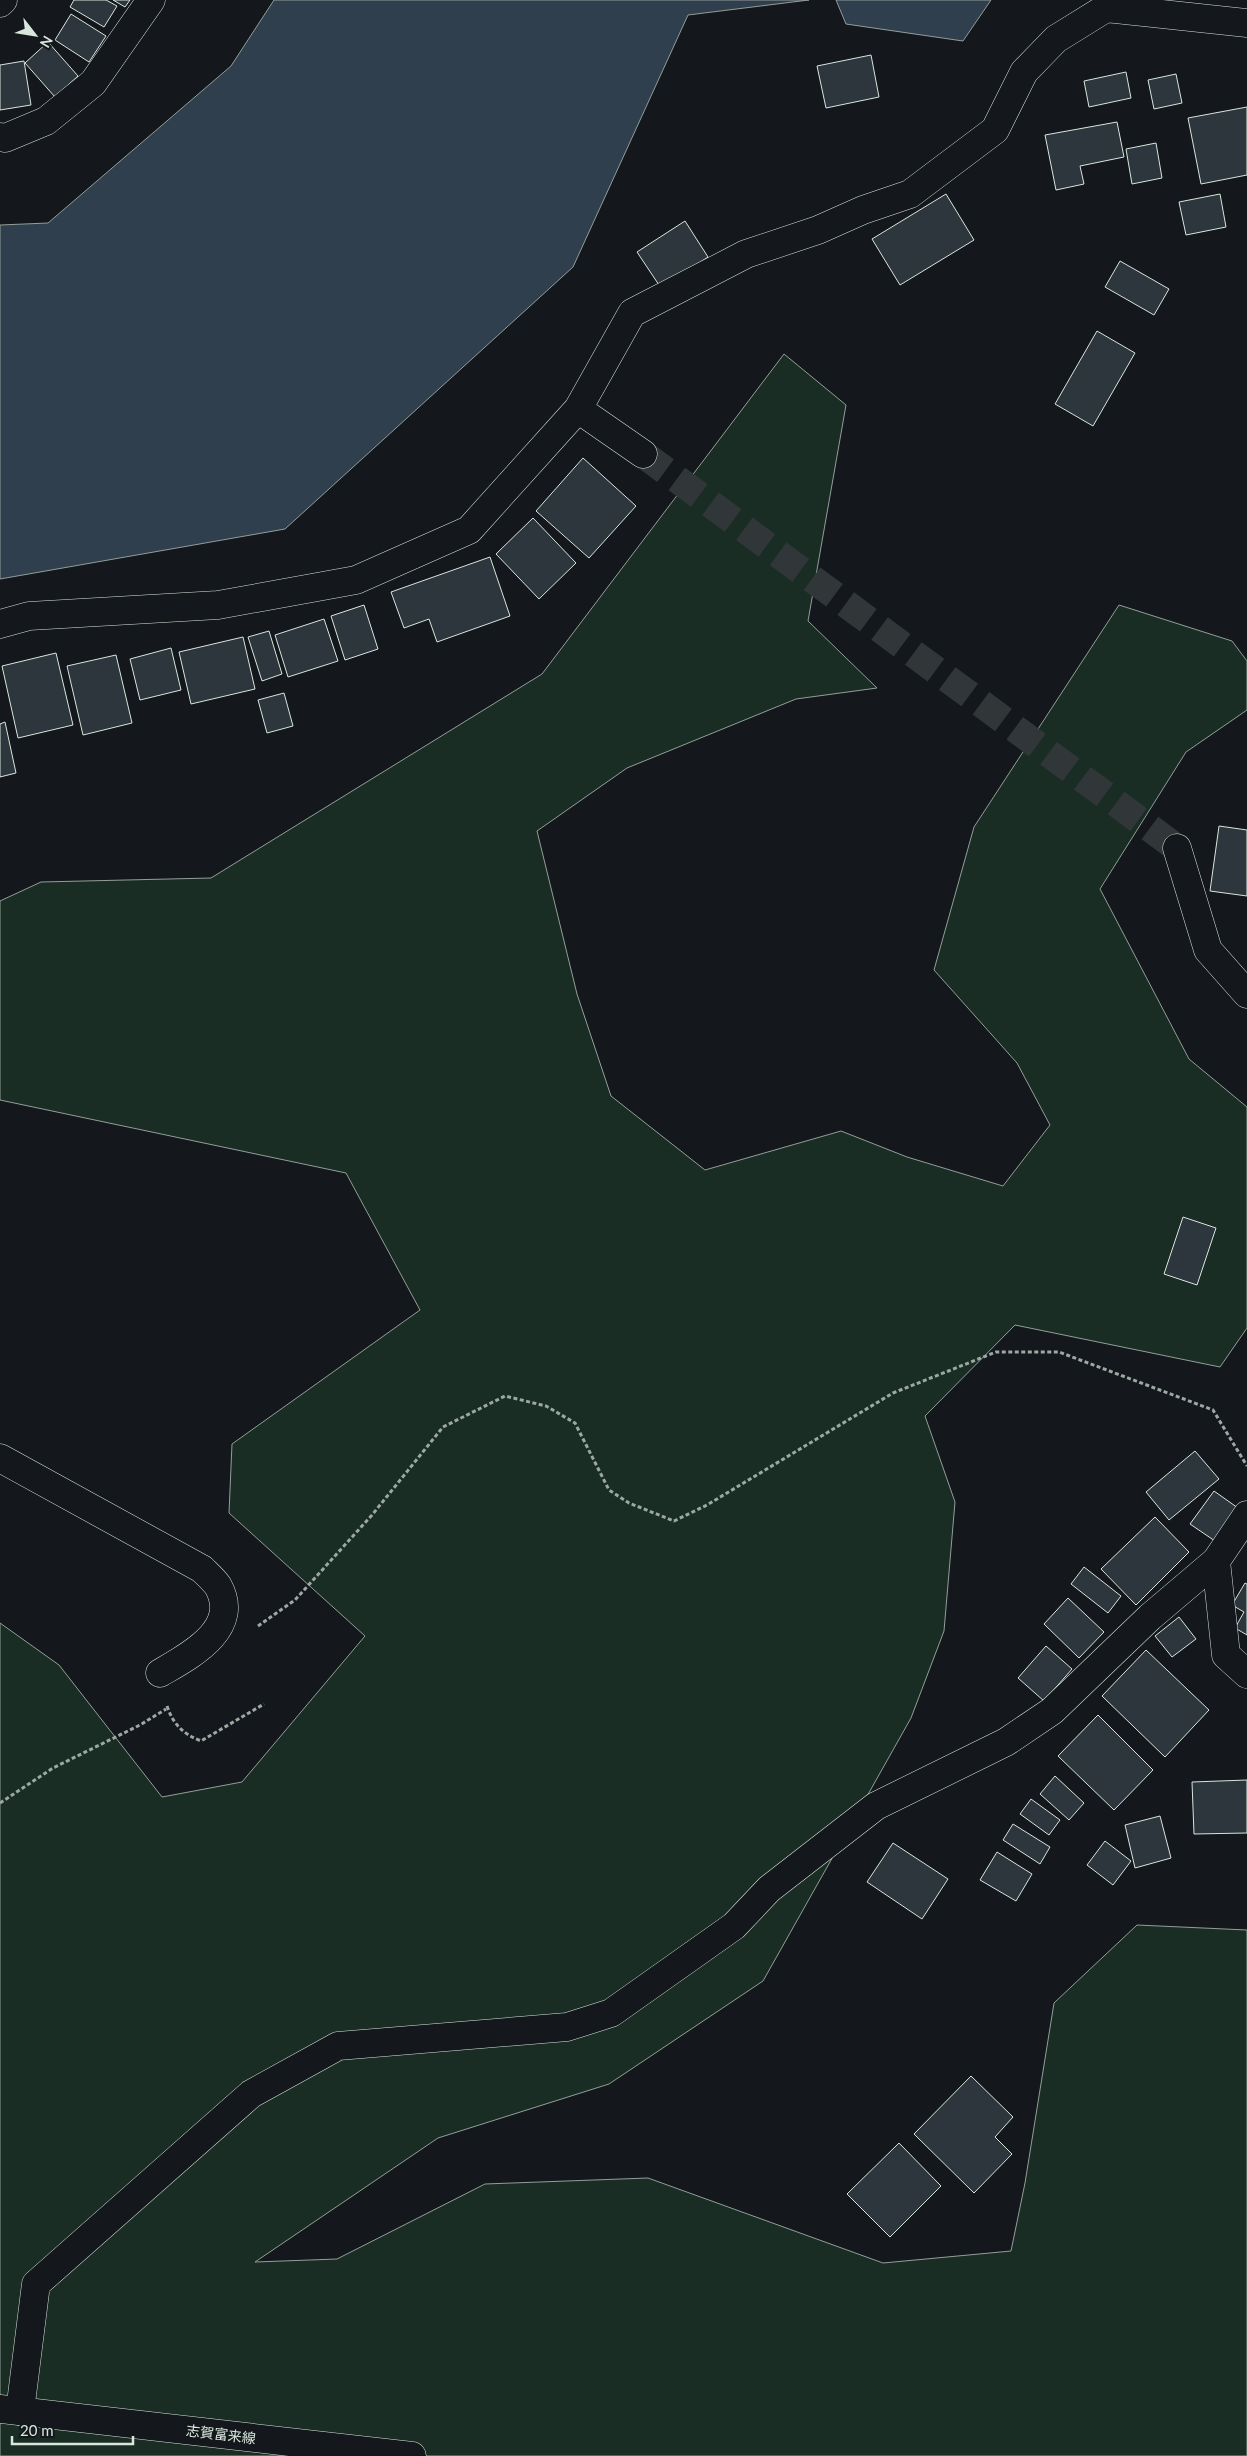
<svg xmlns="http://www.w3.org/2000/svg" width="1247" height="2456" font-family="Lato,'Noto Sans JP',sans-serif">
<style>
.green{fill:#1a2d24;stroke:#939e99}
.water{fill:#2f3f4d;stroke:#939e99}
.building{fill:#2c363c;stroke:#d8e6dc}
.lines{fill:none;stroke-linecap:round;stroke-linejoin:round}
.minor-tunnel{stroke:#313739;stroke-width:28;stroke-dasharray:28 14;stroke-linecap:butt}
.minor-casing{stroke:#d8e6dc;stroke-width:29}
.major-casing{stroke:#d8e6dc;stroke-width:29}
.path{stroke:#9da8a2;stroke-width:3;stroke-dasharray:4 2.5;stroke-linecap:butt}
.minor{stroke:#14181c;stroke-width:28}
.major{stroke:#14181c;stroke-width:28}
.labels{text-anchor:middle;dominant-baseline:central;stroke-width:4;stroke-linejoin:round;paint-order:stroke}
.street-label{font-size:14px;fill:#d8e6dc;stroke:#14181c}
</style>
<rect width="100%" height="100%" fill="#14181c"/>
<path class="green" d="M784,354L846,405L808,621L877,688L796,699L627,768L537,831L577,994L611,1096L705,1170L841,1131L907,1157L1003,1186L1050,1125L1017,1063L934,970L974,827L1119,605L1232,641L1247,661V710L1186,752L1100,889L1189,1059L1247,1107V1328L1220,1367L1015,1325L925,1416L955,1502L944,1631L911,1718L763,1981L609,2084L438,2138L255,2262L337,2259L485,2184L648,2178L883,2263L1011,2251L1025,2183L1054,2003L1137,1925L1247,1930V2456H0V1623L59,1665L162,1797L242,1782L365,1636L229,1513L232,1444L420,1310L346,1173L0,1100V901L41,882L211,878L542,674Z"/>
<path class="water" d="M274,0H809L688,15L573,267L285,529L0,579V225L48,223L231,66Z
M836,0H991L963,41L846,24Z"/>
<path class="building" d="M74,0H106L117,6L104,27L70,7Z
M113,0H130L125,7Z
M71,14L106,36L89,62L55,40Z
M48,42L78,76L55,97L25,63Z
M871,55L879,97L826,108L817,66Z
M24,61L31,105L0,110V65Z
M1126,72L1131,98L1089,107L1084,81Z
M1176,74L1182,103L1154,109L1148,80Z
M1247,107V175L1201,184L1188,118Z
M1117,122L1124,157L1080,166L1084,184L1056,190L1045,135Z
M1156,143L1162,178L1132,184L1126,149Z
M946,194L974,240L900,285L872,239Z
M1220,194L1226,227L1186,235L1179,202Z
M685,221L708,257L661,288L637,252Z
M1120,261L1169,289L1154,315L1105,287Z
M1097,331L1135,353L1093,426L1055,404Z
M583,458L636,506L589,558L536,511Z
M533,518L576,563L539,599L496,554Z
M490,557L510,616L437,642L429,619L404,628L391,592Z
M364,605L378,649L345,660L331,616Z
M324,619L338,661L288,677L275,635Z
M269,631L282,674L262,681L248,637Z
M243,637L255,689L191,704L179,652Z
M171,648L181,690L140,700L130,659Z
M56,653L73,725L18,738L2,666Z
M116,655L132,723L83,735L67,666Z
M284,693L293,726L267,733L258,700Z
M5,722L16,773L0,777V724Z
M1219,826L1247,830V896L1210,891Z
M1183,1217L1216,1228L1197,1285L1164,1274Z
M1195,1451L1219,1479L1169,1520L1146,1492Z
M1214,1491L1238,1508L1215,1541L1190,1524Z
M1155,1517L1189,1552L1136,1605L1101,1569Z
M1084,1567L1121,1596L1108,1613L1071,1584Z
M1245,1583L1247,1584V1635L1235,1628L1244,1612L1232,1605Z
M1068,1598L1104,1632L1079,1658L1044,1624Z
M1179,1617L1196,1639L1172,1657L1155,1636Z
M1046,1646L1072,1669L1044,1701L1018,1678Z
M1146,1650L1209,1710L1165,1757L1102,1696Z
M1098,1715L1153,1770L1114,1810L1058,1756Z
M1055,1776L1084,1803L1069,1820L1040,1794Z
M1247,1780V1833L1194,1834L1192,1782Z
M1031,1799L1060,1820L1049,1835L1020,1814Z
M1160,1816L1171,1858L1135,1868L1125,1825Z
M1013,1824L1050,1847L1040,1864L1003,1840Z
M1105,1841L1131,1861L1113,1885L1087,1865Z
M893,1843L948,1879L922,1919L867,1882Z
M997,1852L1032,1874L1016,1901L980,1880Z
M971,2076L1013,2117L995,2137L1012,2154L974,2193L914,2134Z
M899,2143L941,2186L890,2237L847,2194Z"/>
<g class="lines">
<path class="minor-tunnel" d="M643,454L1177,848"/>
<defs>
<path id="minor" d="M0,3L3,0
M0,137L5,138L46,121L93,83L151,0
M578,409L643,454
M0,624L29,616L218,605L356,580L469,530L578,409L632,313L746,254L818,230L863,210L910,194L995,130L1024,72L1056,39L1106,8L1247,23
M1177,848L1208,950L1247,994
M0,1458L202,1569C207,1574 214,1580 218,1586C242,1629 189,1656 160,1673
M1216,1561L1226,1655L1247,1674
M20,2411L36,2284L251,2094L338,2046L567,2027L611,2013L734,1926L769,1889L876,1806L1006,1742L1052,1711L1150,1617L1216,1561L1247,1515"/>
<path id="major" d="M0,2409L412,2456"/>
</defs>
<use href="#minor" class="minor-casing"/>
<use href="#major" class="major-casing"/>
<path class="path" d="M258,1626L295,1600L372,1515L443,1427L505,1396L546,1406L575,1423L609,1490L629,1503L674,1521L707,1505L893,1393L996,1352H1059L1213,1410L1247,1466
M167,1706C173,1724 183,1734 201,1741L264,1704
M0,1803L53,1768L140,1725L166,1709"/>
<use href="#minor" class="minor"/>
<use href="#major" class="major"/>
</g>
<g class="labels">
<g class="street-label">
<text transform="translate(221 2434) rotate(7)">志賀富来線</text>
</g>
</g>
<g transform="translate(35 35) rotate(121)" stroke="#14181c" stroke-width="4" paint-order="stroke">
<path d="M0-4L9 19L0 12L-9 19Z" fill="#d8e6dc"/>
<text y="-8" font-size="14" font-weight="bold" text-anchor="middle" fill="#d8e6dc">N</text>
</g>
<path d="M12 2436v8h121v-8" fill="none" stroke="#d8e6dc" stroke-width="2.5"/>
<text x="20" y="2436" font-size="15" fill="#d8e6dc" stroke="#14181c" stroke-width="4" paint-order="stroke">20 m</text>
</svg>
